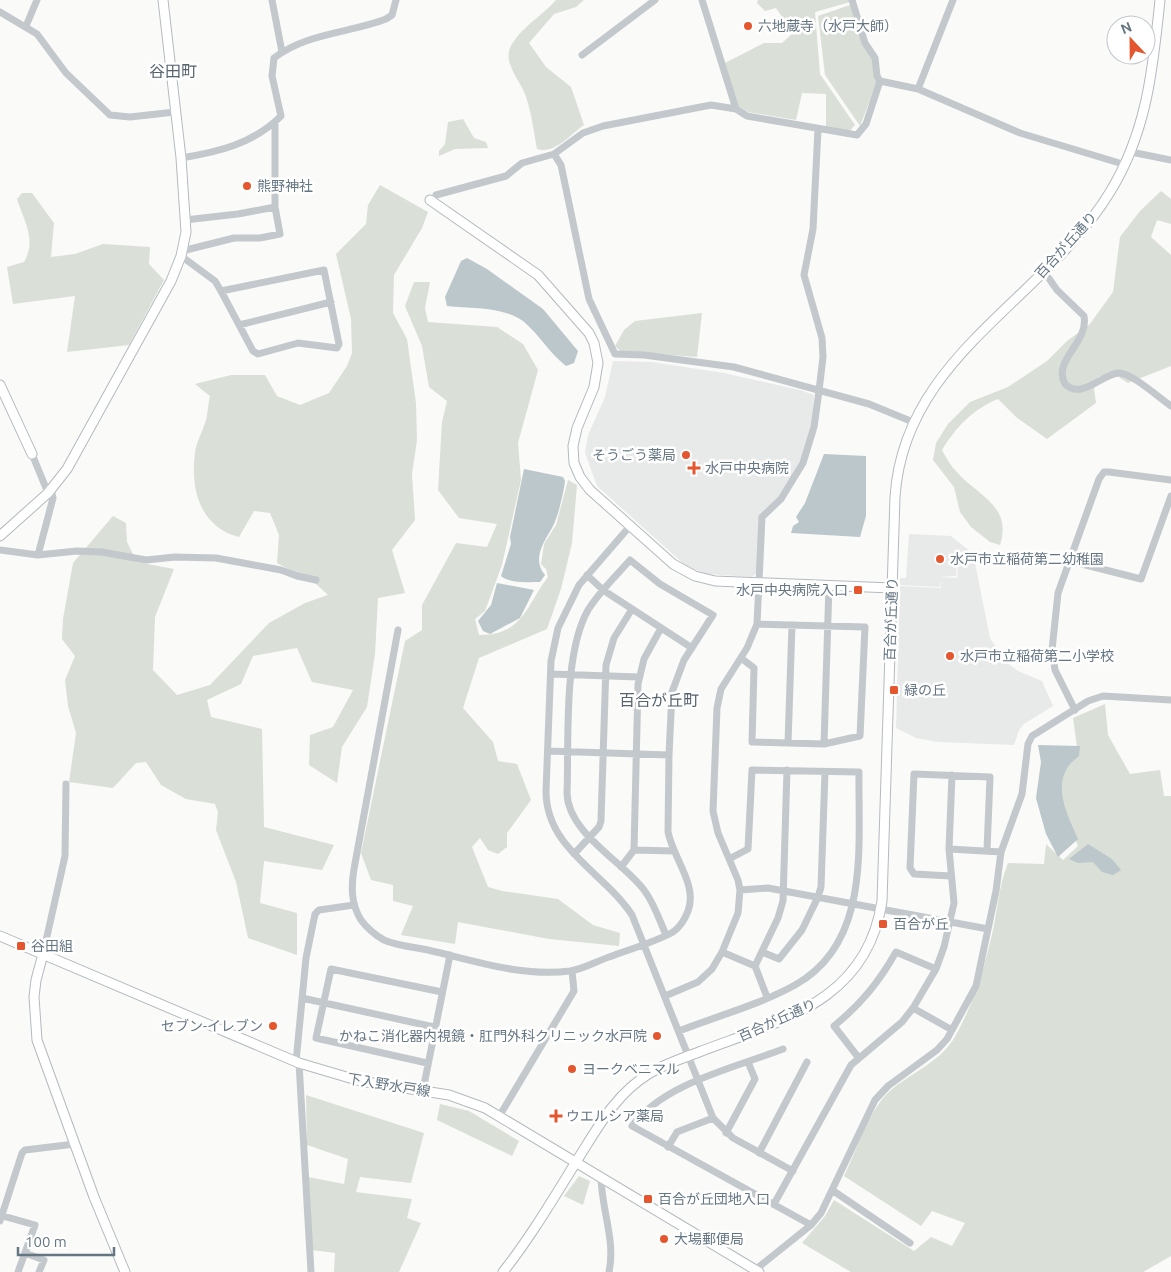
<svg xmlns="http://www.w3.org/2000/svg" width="1171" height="1272" font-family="Ubuntu,'Noto Sans JP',sans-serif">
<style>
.built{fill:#e8e9e9}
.green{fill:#dadfd7}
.water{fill:#bbc7cb}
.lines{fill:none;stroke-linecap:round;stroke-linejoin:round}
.secondary-casing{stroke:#b3babf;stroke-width:11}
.street{stroke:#c3c8cc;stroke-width:7}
.secondary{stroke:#fff;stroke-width:9}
.poi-dot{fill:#e4572e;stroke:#fff;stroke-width:2}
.labels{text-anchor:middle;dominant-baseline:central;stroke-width:5;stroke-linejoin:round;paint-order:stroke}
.poi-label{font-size:14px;fill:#657683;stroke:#fff;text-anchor:start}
.street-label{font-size:14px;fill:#657683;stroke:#fff}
.quarter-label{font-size:16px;fill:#57646e;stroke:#fff}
</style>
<rect width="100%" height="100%" fill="#fafaf8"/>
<path class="built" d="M613,361L652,362L724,373L800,390L814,395L812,424L802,461L778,499L765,509L756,573L752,577L707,574L686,566L597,486L585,453L588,435L605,397Z
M909,534L951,536L971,552L975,563L957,562L956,576L940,577L957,578L958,564L975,563L990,638L1005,661L1018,671L1042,681L1053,706L1024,724L1019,730L1014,745L938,742L916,738L896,728L900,586L941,588L940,580V587L900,585V578H906Z"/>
<path class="green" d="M556,0H584L576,7L554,14L529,43L546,67L571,87L584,125C571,134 554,155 537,149C534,133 532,116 527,100C523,82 500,63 512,44C522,27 543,15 556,0Z
M758,0H849L850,2L815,12L820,74L855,125L848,133L826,128V94L802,93L796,120L748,112L734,104L725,63L764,43H782L793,33L776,8L765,11L757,3Z
M850,5L863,45L872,58L877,82L860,126L825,75L818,16Z
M463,119L474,138L486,142L488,148L455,149L439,156V151L445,144L448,122Z
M380,185L428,212L422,228L394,275L393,313L407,339L416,403L417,440L412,474L415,520L392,550L405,593L378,598L375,654L367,707L342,747L337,783L309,765L310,735L333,727L353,690L312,682L297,648L253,656L241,684L207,700L211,717L262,729L264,827L334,845L322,870L264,861L260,903L297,913V955L248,938L236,882L216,830L218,812L215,804L186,799L161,785L146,762L136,763L113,788L69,782L76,733L68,706L65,680L75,656L62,639L63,619L73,563L113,516L126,523L127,542L137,562L174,569L155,617L153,670L177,695L210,685L269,623L305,603L328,595L316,584L277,563L279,535L270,513L254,511L239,537C200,527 190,489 195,453C196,442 203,431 206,420C208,412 208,404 210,396L195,384L231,375H265L277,396L300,405L329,393L347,366L352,353L351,319L336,254L366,224L368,205Z
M1161,191L1171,199V224L1157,220L1151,237L1171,255V366L1128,383L1111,372L1098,377L1094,389L1096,403L1047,439L1016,417L998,399C972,410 957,426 942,450C946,457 950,465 955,470C975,495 1013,504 1000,545L990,542L971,527L960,512L954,487L933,460L936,443L948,424L970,402L1008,387L1047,361L1067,341L1090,324L1113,292L1120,237L1140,211Z
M22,193H32L54,223L51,257L75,254L103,244L150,247L149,264L164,280L129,345L67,352L75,296L13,304L7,267L24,262C37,240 24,221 17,199Z
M414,282H430L425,308L428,322L497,327L523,344L538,370L518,443L521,480L502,565L485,611L475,619L479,635C523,636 527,604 548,577L546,569L541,564L544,544L556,525L568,480L577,485L572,543L561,589L547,629L479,658L463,708L493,742L498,761L517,764L531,800L507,833V847L498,854L488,850L480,838L472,847L488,887L502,891L558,899L593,925L620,933L619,946L549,939L458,922L455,944L401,935L413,906L393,901V885L371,880L361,853L405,641L422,630V605L456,543L487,547L497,524L459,518L438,490L442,422L447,401L429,387L422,346L405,306Z
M702,313L697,357L620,351L615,346L624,330L635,321Z
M1105,704L1108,735L1130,774L1160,770L1164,796H1171V1256L1143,1272H851L802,1243L825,1216L834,1200L914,1251L931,1237L952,1246L965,1223L932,1211L921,1226L844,1176C857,1150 869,1109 891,1090C910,1074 940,1061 953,1040C974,1004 984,969 993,930C998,907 999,885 1008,863L1044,864L1046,844L1063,860L1078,846L1057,796L1063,773L1078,754L1073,718Z
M306,1095L424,1133L411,1183L360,1177L356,1192L412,1199L407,1218L421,1223L399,1272H334L335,1253L312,1250L308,1177L344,1184L348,1159L307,1145Z
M440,1104L469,1111L519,1141L512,1156L437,1120Z
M579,1176L590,1181L583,1205L564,1196Z"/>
<path class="water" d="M467,258L487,269L543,309L578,351L574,363L566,366C549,353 539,334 523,321C501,306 472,309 447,306L445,297L461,261Z
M824,454L866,456V516L860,537L791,533L793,526L799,522L796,517L805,503Z
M524,469L563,477L565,481C564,491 558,517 553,526C545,541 531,558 545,575L540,582C528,582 511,584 501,576L511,544L510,537Z
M497,583L534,590L520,618L490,634L483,631L478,621L491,605Z
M1038,745L1080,746L1079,756C1048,778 1066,812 1078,839L1058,857L1046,834L1036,798L1041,762Z
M1088,844L1112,859L1121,870L1113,875L1102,872L1093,862L1078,863L1069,859Z"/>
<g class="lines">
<defs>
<path id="secondary" d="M430,200L538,275L589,333L594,343L598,363L594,387L577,428L573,446L574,463L580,477L590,490L673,564L695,576L715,581L892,588
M0,385L32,454
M0,536L48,493L67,469L171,281L181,256L186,232L181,158L163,0
M0,936L299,1063L360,1081L449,1095L485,1108L759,1272
M43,954L36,980L34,997L37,1040L94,1197L125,1272
M503,1272C530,1238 553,1199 576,1162C597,1129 615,1094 650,1073C665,1064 683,1058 699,1052C780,1021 867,1002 882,901L895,497C904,356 1044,301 1110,192C1147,132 1153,68 1160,0"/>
</defs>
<use href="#secondary" class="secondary-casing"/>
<path class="street" d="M272,0L282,52
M702,0L736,109
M0,12L37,34L66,73L110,115L130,117L175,112
M26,26L37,0
M582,55L655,0
M880,81L918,89L1020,133L1126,165
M918,89L953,0
M1131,152L1171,160
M554,154L561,165L589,299L615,354L644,355L734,367L869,404L913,422
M181,158C218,152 253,144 281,116L272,76L274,58C306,33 350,33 386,19L392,15L396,0
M436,195L506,176L522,163L554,154L583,133L603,126L711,105L736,109L747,116L857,135L866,124L880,81L877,76L875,58L865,43L852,0
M185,220L238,214L275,207V122
M182,251L234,238H260L280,234L275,207
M181,256L215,281L221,291
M324,270L339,344L337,348L298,343L258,354L253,351L221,291Z
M1043,270L1057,290L1084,316C1089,343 1052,360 1065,384C1081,400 1101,375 1118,373C1131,372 1159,398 1171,406
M239,325L331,302
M32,454L48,493
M630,526L579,585L558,628L551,661L546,791C546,849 604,872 632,915L713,1118L733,1138L793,1171
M0,550L38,555L77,551L102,552L146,560L175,557L216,558L281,570L297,576L316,580
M38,555L53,498L51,489
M1070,561L1141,579L1171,496
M587,575L603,590L692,648
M398,630L354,869C351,887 351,904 361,920C366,927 376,936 384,940C397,946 415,947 428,950C475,961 522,977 570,971C583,969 597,961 609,957C630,949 653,943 673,932C680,927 685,919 688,911C698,885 673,858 668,832L669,755L672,692L684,660L713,615L660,584L630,560C616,576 599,592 588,610C563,654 569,742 567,793C568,833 622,861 644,890C654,903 659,919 666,935
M741,658L754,668L752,742L824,744L860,736L865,627L757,624
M551,674L639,677
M1075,710L1055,670L1052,650L1058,593L1099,479L1104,472H1109L1171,480
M788,743L792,625
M824,744L829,585
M548,751L669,755
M949,849L1001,852
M634,850L673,851
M574,854L599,827L601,821L606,665L614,638L632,609
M621,867L634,850L638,684L644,659L661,628
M951,876L914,874L910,868L914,774L990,777L987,850
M740,890L768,888L988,929
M722,952L755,966L767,997
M762,952L779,959L802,930L818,897L821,887L825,772
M43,954L65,856L66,784
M755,966L778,918L783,901L787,770
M665,996L698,982L712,969L722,952L738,913L740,890L738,880L718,833L713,811L717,708L721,689L747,648L757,624L762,517L781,499L803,463L814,427L819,391L823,357L822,338L804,275L813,229L818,129
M302,998L434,1027
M913,1008L952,1030
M679,1031C717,1016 759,1005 795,985C871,943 858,846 859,772L752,770L748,849L729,859
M783,1049C734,1068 664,1083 632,1126L811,1225
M858,1057L834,1026C861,1004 879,982 896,952L936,969
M296,1062L306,958L315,914L319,910L354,905
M299,1063L311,1272
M427,1063L316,1038L331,969L442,992
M423,1090L450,955
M500,1115L574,991L572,971
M726,1133L755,1079L748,1062
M668,1147L677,1132L713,1118
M759,1153L807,1062
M601,1176C601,1208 616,1241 609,1272
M832,1190L910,1243
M774,1204L851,1065L902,1022L913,1008L936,969L944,947L954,903L949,849L952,775
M0,1215L35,1225L18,1272
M0,1221L22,1153L25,1150L75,1144
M25,1253L44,1260L39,1272
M755,1270L811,1225L821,1213L875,1100L888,1086L937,1050L947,1039L976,986L996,891L1001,852L1022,794L1028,744L1032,736L1088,701L1103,696L1171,700"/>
<use href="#secondary" class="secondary"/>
</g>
<g class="poi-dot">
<circle cx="748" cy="26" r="5"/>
<circle cx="247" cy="186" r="5"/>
<circle cx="686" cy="455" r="5"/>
<path d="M691.5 460.5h5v5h5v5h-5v5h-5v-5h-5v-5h5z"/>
<circle cx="940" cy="559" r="5"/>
<rect x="853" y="585" width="10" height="10" rx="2.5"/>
<circle cx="950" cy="656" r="5"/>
<rect x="889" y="685" width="10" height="10" rx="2.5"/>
<rect x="878" y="919" width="10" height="10" rx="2.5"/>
<rect x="16" y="941" width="10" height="10" rx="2.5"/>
<circle cx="273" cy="1026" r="5"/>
<circle cx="657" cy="1036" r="5"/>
<circle cx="572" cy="1069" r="5"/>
<path d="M553.5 1108.5h5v5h5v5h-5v5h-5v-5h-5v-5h5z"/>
<rect x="643" y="1194" width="10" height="10" rx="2.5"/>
<circle cx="664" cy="1239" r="5"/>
</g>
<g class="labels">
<g class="poi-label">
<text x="758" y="26">六地蔵寺（水戸大師）</text>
<text x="257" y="186">熊野神社</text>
<text x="676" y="455" text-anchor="end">そうごう薬局</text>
<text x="705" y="468">水戸中央病院</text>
<text x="950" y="559">水戸市立稲荷第二幼稚園</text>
<text x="848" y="590" text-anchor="end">水戸中央病院入口</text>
<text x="960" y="656">水戸市立稲荷第二小学校</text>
<text x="904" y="690">緑の丘</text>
<text x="893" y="924">百合が丘</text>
<text x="31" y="946">谷田組</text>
<text x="263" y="1026" text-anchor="end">セブン-イレブン</text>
<text x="647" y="1036" text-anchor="end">かねこ消化器内視鏡・肛門外科クリニック水戸院</text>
<text x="582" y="1069">ヨークベニマル</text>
<text x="566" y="1116">ウエルシア薬局</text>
<text x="658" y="1199">百合が丘団地入口</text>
<text x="674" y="1239">大場郵便局</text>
</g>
<g class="street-label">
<text transform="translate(1066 245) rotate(-48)">百合が丘通り</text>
<text transform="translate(891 619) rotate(-88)">百合が丘通り</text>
<text transform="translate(777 1020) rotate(-24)">百合が丘通り</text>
<text transform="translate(389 1085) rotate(9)">下入野水戸線</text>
</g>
<g class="quarter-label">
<text x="173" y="71">谷田町</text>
<text x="659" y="700">百合が丘町</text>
</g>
</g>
<g transform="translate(1131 40) rotate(338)"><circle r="24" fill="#ffffff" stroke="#c1c8cd"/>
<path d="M0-4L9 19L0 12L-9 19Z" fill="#e4572e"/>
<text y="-8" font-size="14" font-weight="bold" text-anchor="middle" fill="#657683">N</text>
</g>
<path d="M18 1247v8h96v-8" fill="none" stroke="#657683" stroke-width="2.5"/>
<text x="25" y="1247" font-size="15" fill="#657683" stroke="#ffffff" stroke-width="4" paint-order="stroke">100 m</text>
</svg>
